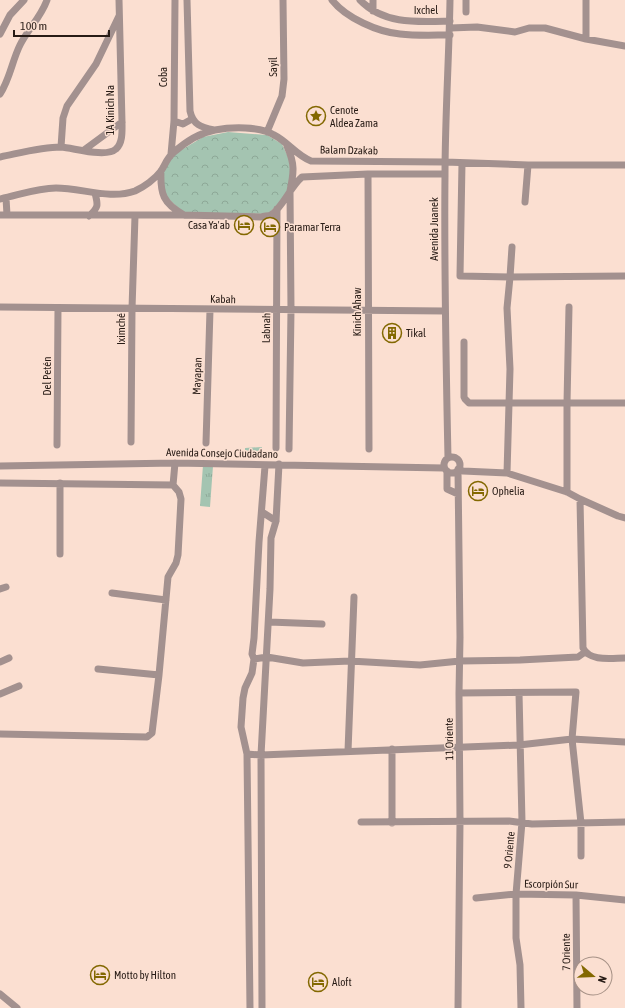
<svg xmlns="http://www.w3.org/2000/svg" width="625" height="1008" font-family="'Asap Condensed',sans-serif">
<style>
.grass{fill:url(#grass-tufts)}
.forest{fill:url(#forest-crowns)}
.lines{fill:none;stroke-linecap:round;stroke-linejoin:round}
.minor{stroke:#a3918f;stroke-width:7}
.labels{text-anchor:middle;dominant-baseline:central;stroke-width:3;stroke-linejoin:round;paint-order:stroke}
.street-label{font-size:11px;fill:#271b15;stroke:#fbdfd1}
.poi-label{font-size:11px;fill:#271b15;stroke:#fbdfd1;text-anchor:start}
</style>
<defs>
<pattern id="grass-tufts" width="24" height="20" patternUnits="userSpaceOnUse"><rect width="24" height="20" fill="#a4c4b1"/><path d="M3 7l-1-3M5 7V3M7 7l1-3M15 17l-1-3M17 17v-4M19 17l1-3" fill="none" stroke="#8da897"/></pattern>
<pattern id="forest-crowns" width="20" height="18" patternUnits="userSpaceOnUse"><rect width="20" height="18" fill="#a4c4b1"/><path d="M2 6a3 3 0 1 1 6 0M12 15a3 3 0 1 1 6 0" fill="none" stroke="#8da897"/></pattern>
</defs>
<rect width="100%" height="100%" fill="#fbdfd1"/>
<path class="grass" d="M262,447V456L245,457V448Z
M203,465L213,466L210,507L200,506Z"/>
<path class="forest" d="M228,132L267,135L282,144L289,159L291,179L288,191L279,203L268,214L184,213L163,194V172L173,155L203,137Z"/>
<g class="lines">
<path class="minor" d="M187,0L190,111C193,125 201,127 214,130
M332,0C346,18 378,32 400,34C417,36 434,35 450,35
M360,0C384,25 418,22 450,21
M373,0V11
M466,0V12
M450,28L477,27L515,32L529,28H545L586,39L625,46
M0,34L10,15L24,0
M586,39V0
M0,94C10,79 12,61 20,45C28,29 41,17 47,0
M174,121L183,124L192,119
M267,132L282,96L284,79L283,0
M287,146C295,164 294,172 290,191L291,310L289,449
M61,147L63,118L67,106L96,64L119,16
M84,150L122,122
M171,154L174,121L175,0
M0,157C20,153 41,147 61,147C74,148 106,158 116,149C123,143 122,131 122,122L119,0
M462,163L460,276L510,277L625,276
M161,171C160,194 163,203 184,215
M368,174L369,449
M6,198L7,215
M0,199C19,195 37,188 56,188C82,188 110,200 135,191C144,187 155,179 161,171C165,165 167,158 173,153C184,143 199,133 215,130C231,127 260,126 274,135C288,142 296,155 311,161L445,162L528,165
M525,202L528,165H625
M0,215H184L261,217C264,216 268,216 271,215C283,207 290,187 302,177L368,174H445
M89,216C99,207 98,205 95,193
M0,307L445,311
M464,342V397L465,399L469,403H625
M131,442L132,309L135,216
M206,443L210,310
M57,445L58,308
M276,448L277,209
M444 465a8 8 0 1 1 16 0a8 8 0 1 1-16 0Z
M448,458C446,364 444,270 445,176C445,117 449,59 450,0
M0,466L175,463L444,468
M265,466L259,542L254,638L252,654L254,659L252,673L245,688L243,698L241,727L247,754L261,755L519,745L572,739L625,742
M458,469L463,471L507,473L567,492L580,499L618,516L625,518
M458,470L460,637L459,693L460,822L458,1008
M447,471V489L458,494
M507,473L510,369L507,308L510,277L512,247
M0,483L173,485
M60,483V554
M567,492V403L569,307
M580,499L583,648C590,662 612,658 625,658
M262,512L276,521
M0,589L6,587
M112,593L166,600
M269,622L322,624
M254,659L267,657L303,663L350,661L420,665L460,661L520,660L578,657L585,652
M0,662L9,658
M98,669L159,675
M459,693L576,692L572,739L581,823V856
M519,693L522,822L516,894V938L520,965L521,1008
M0,694L19,686
M0,734L147,737L152,733L159,675L168,577L176,563L178,555L181,499L179,492L173,485L175,463
M348,751L354,597
M247,754L250,1008
M361,822L509,821L532,824L625,822
M392,823V749
M576,895L577,1008
M476,898L516,894L576,895L625,900
M0,994L17,1008
M262,1008L261,755L270,589L271,538L276,521L279,464"/>
</g>
<defs>
<symbol id="sight-ring" viewBox="-11 -11 22 22"><circle r="9.5" fill="#fbdfd1" stroke="#836800" stroke-width="1.5"/><path d="M0-6L1.8-2.2L6-1.7L2.9 1.2L3.7 5.4L0 3.3L-3.7 5.4L-2.9 1.2L-6-1.7L-1.8-2.2Z" fill="#836800"/></symbol>
<symbol id="hotel-ring" viewBox="-11 -11 22 22"><circle r="9.5" fill="#fbdfd1" stroke="#836800" stroke-width="1.5"/><path d="M-6-4.5h1.5V1H6V5H4.5V3h-9V5H-6ZM-4 0a1.8 1.8 0 1 1 3.6 0ZM.5 0V-2.5h3Q6-2.5 6 0Z" fill="#836800"/></symbol>
<symbol id="building-ring" viewBox="-11 -11 22 22"><circle r="9.5" fill="#fbdfd1" stroke="#836800" stroke-width="1.5"/><path d="M-4-6H4V6H1V3H-1V6H-4ZM-2.5-4.3h1.7v1.8h-1.7ZM.8-4.3h1.7v1.8H.8ZM-2.5-1h1.7V.8h-1.7ZM.8-1h1.7V.8H.8Z" fill="#836800"/></symbol>
</defs>
<g fill-rule="evenodd">
<use href="#sight-ring" x="305" y="105" width="22" height="22"/>
<use href="#hotel-ring" x="233" y="214" width="22" height="22"/>
<use href="#hotel-ring" x="259" y="216" width="22" height="22"/>
<use href="#building-ring" x="381" y="322" width="22" height="22"/>
<use href="#hotel-ring" x="467" y="480" width="22" height="22"/>
<use href="#hotel-ring" x="89" y="964" width="22" height="22"/>
<use href="#hotel-ring" x="307" y="971" width="22" height="22"/>
</g>
<g class="labels">
<g class="street-label">
<text x="426" y="10">Ixchel</text>
<text transform="translate(273 67) rotate(-90)">Sayil</text>
<text transform="translate(163 77) rotate(-90)">Coba</text>
<text transform="translate(110 110) rotate(-90)">1A Kinich Na</text>
<text transform="translate(349 150) rotate(1)">Balam Dzakab</text>
<text transform="translate(434 229) rotate(-90)">Avenida Juanek</text>
<text transform="translate(223 299) rotate(1)">Kabah</text>
<text transform="translate(357 312) rotate(-90)">Kinich Ahaw</text>
<text transform="translate(266 328) rotate(-89)">Labnah</text>
<text transform="translate(121 329) rotate(-90)">Iximché</text>
<text transform="translate(47 376) rotate(-90)">Del Petén</text>
<text transform="translate(197 376) rotate(-88)">Mayapan</text>
<text transform="translate(222 453) rotate(1)">Avenida Consejo Ciudadano</text>
<text transform="translate(449 739) rotate(-91)">11 Oriente</text>
<text transform="translate(509 850) rotate(-85)">9 Oriente</text>
<text transform="translate(551 884) rotate(1)">Escorpión Sur</text>
<text transform="translate(566 952) rotate(-91)">7 Oriente</text>
</g>
<g class="poi-label">
<text x="330" y="110">Cenote<tspan x="330" dy="13">Aldea Zama</tspan></text>
<text x="230" y="225" text-anchor="end">Casa Ya'ab</text>
<text x="284" y="227">Paramar Terra</text>
<text x="406" y="333">Tikal</text>
<text x="492" y="491">Ophelia</text>
<text x="114" y="975">Motto by Hilton</text>
<text x="332" y="982">Aloft</text>
</g>
</g>
<g transform="translate(593 976) rotate(109)"><circle r="19" fill="#fbdfd1" stroke="#a69186"/>
<path d="M0-3L7 15L0 10L-7 15Z" fill="#836800"/>
<text y="-6" font-size="11" font-weight="bold" text-anchor="middle" fill="#271b15">N</text>
</g>
<path d="M14 30v6h95v-6" fill="none" stroke="#271b15" stroke-width="2"/>
<text x="20" y="30" font-size="12" fill="#271b15" stroke="#fbdfd1" stroke-width="3" paint-order="stroke">100 m</text>
</svg>
